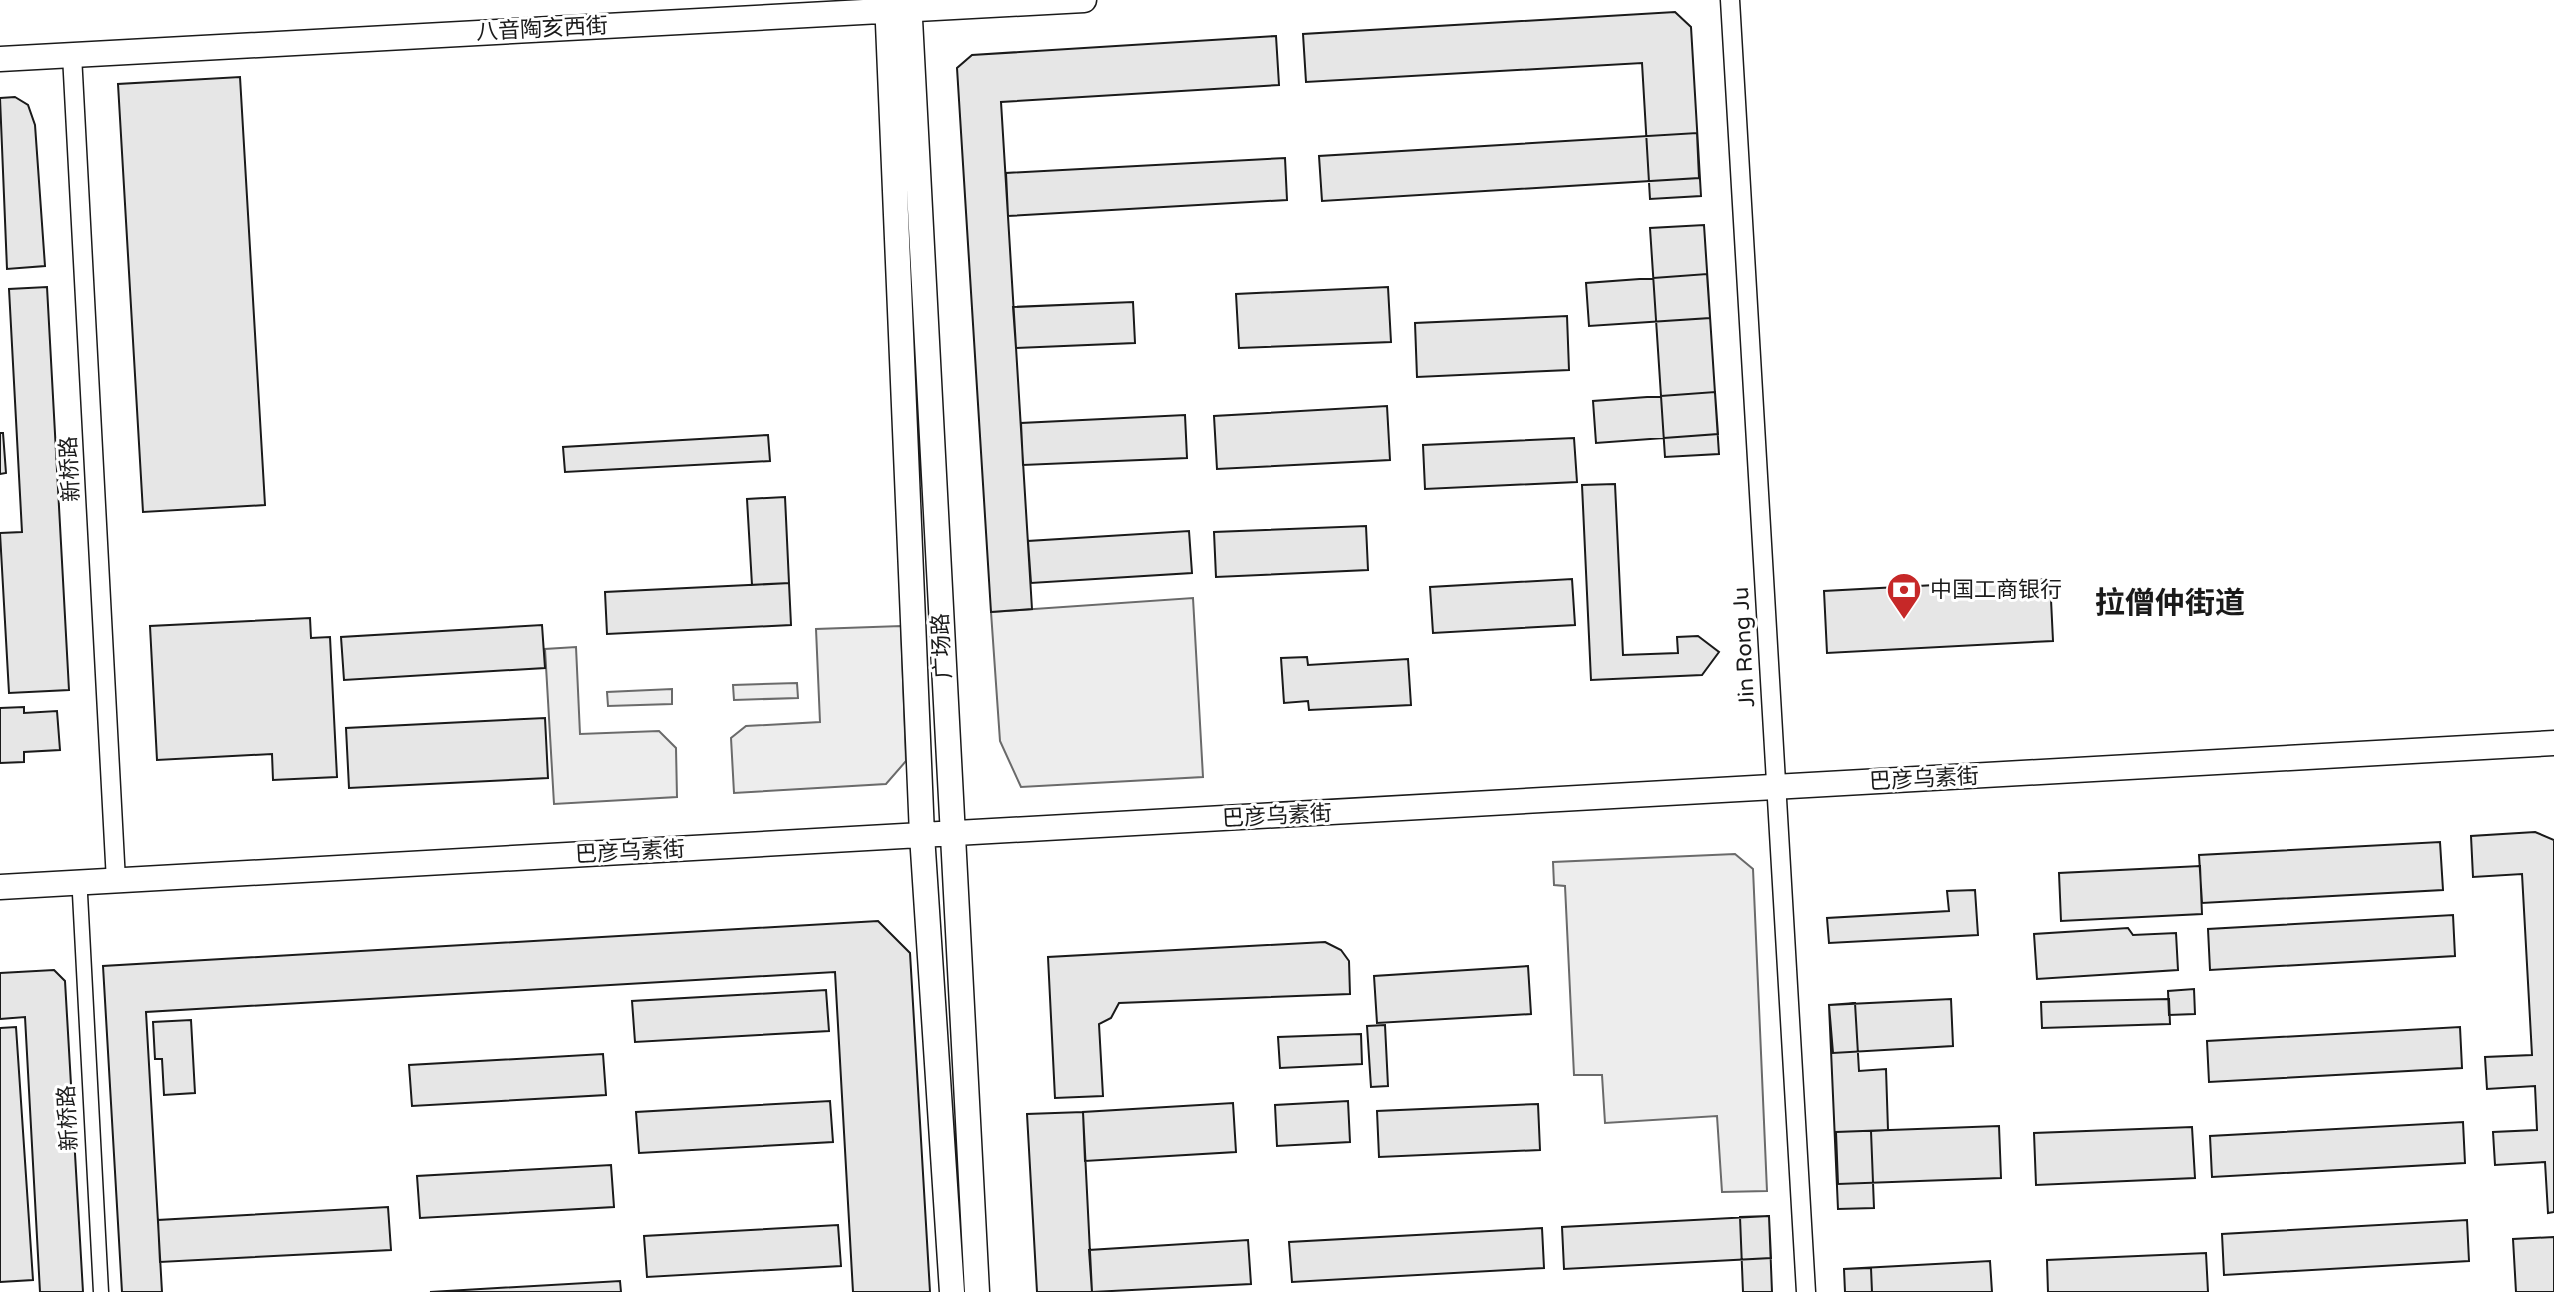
<svg xmlns="http://www.w3.org/2000/svg" width="2554" height="1292" font-family="'Varela Round','Noto Sans SC',sans-serif">
<style>
.built{fill:#ededed;stroke:#6a6a6a;stroke-width:2}
.building{fill:#e6e6e6;stroke:#1a1a1a;stroke-width:2}
.lines{fill:none;stroke-linecap:round;stroke-linejoin:round}
.pedestrian-casing{stroke:#1a1a1a;stroke-width:17}
.minor-casing{stroke:#1a1a1a;stroke-width:21}
.tertiary-casing{stroke:#1a1a1a;stroke-width:27}
.pedestrian{stroke:#fff;stroke-width:14}
.minor{stroke:#fff;stroke-width:18}
.tertiary{stroke:#fff;stroke-width:24}
.labels{text-anchor:middle;dominant-baseline:central;stroke-width:6;stroke-linejoin:round;paint-order:stroke}
.street-label{font-size:22px;fill:#1a1a1a;stroke:#fff}
.poi-label{font-size:22px;fill:#1a1a1a;stroke:#fff;text-anchor:start}
.district-label{font-size:30px;font-weight:bold;fill:#1a1a1a;stroke:#fff}
</style>
<rect width="100%" height="100%" fill="#fff"/>
<path class="built" d="M1193,598L1203,777L1021,787L1000,741L991,612Z
M901,626L906,761L886,784L734,793L731,738L746,726L820,722L816,629Z
M576,647L580,734L659,731L676,748L677,797L554,804L545,649Z
M797,683L798,698L734,700L733,685Z
M672,689V704L608,706L607,692Z
M1735,854L1753,869L1767,1191L1722,1192L1717,1116L1605,1123L1602,1075H1574L1565,886L1554,885L1553,862Z"/>
<path class="building" d="M1675,12L1691,27L1701,196L1650,199L1642,63L1306,82L1303,34Z
M1276,36L1279,85L1001,102L1032,609L991,612L957,68L972,55Z
M240,77L265,505L143,512L118,84Z
M15,97L28,105L35,125L45,266L7,269L0,98Z
M1697,133L1699,178L1322,201L1319,156Z
M1285,158L1287,200L1008,216L1006,173Z
M1704,225L1719,454L1665,457L1650,228Z
M1707,274L1710,318L1589,326L1586,283Z
M47,287L69,690L9,693L0,533L22,532L9,289Z
M1388,287L1391,342L1239,348L1236,294Z
M1133,302L1135,343L1016,348L1013,307Z
M1567,316L1569,370L1417,377L1415,323Z
M1715,392L1718,434L1596,443L1593,401Z
M1387,406L1390,460L1217,469L1214,416Z
M1185,415L1187,458L1023,465L1021,423Z
M0,433H3L6,473L0,474Z
M768,435L770,461L565,472L563,447Z
M1574,438L1577,482L1425,489L1423,445Z
M1615,484L1623,655L1678,653L1677,637L1698,636L1719,652L1702,675L1591,680L1582,485Z
M785,497L789,583L752,585L747,499Z
M1366,526L1368,570L1216,577L1214,532Z
M1189,531L1192,573L1031,583L1028,541Z
M1572,579L1575,625L1433,633L1430,587Z
M2050,579L2053,641L1827,653L1824,591Z
M789,583L791,625L607,634L605,592Z
M310,618L311,638L330,637L337,777L273,780L272,754L157,760L150,626Z
M542,625L545,668L344,680L341,637Z
M1307,657L1308,665L1408,659L1411,705L1309,710L1308,701L1284,703L1281,658Z
M24,707V713L57,711L60,750L24,752V762L0,763V708Z
M545,718L548,778L349,788L346,728Z
M2535,832L2554,840V1212L2548,1213L2545,1162L2495,1165L2493,1132L2537,1130L2535,1086L2487,1089L2485,1057L2532,1055L2522,874L2473,877L2471,836Z
M2440,842L2443,890L2202,903L2199,855Z
M2200,866L2202,914L2061,921L2059,873Z
M1975,890L1978,935L1829,943L1827,918L1949,911L1947,891Z
M2453,915L2455,956L2210,970L2208,929Z
M878,921L910,953L930,1292H853L835,972L146,1012L162,1292H122L103,966Z
M2128,928L2133,935L2176,933L2178,970L2037,979L2034,934Z
M1325,942L1341,950L1349,961L1350,994L1119,1003L1111,1018L1099,1024L1103,1096L1055,1098L1048,957Z
M1528,966L1531,1014L1377,1023L1374,976Z
M54,970L65,981L83,1292H40L25,1017L0,1019V973Z
M2194,989L2195,1014L2169,1015L2168,991Z
M826,990L829,1031L635,1042L632,1001Z
M1951,999L1953,1046L1833,1053L1829,1005Z
M2169,999L2170,1024L2042,1028L2041,1002Z
M1855,1003L1859,1071L1886,1069L1888,1130L1871,1131L1874,1208L1838,1209L1829,1005Z
M191,1020L195,1093L164,1095L162,1059H155L153,1022Z
M1385,1025L1388,1086L1371,1087L1367,1026Z
M16,1027L33,1280L0,1282V1028Z
M2460,1027L2462,1068L2209,1082L2207,1041Z
M1361,1034L1362,1064L1280,1068L1278,1037Z
M603,1054L606,1095L412,1106L409,1065Z
M830,1101L833,1142L639,1153L636,1112Z
M1348,1101L1350,1142L1277,1146L1275,1105Z
M1233,1103L1236,1152L1085,1161L1083,1112Z
M1538,1104L1540,1150L1379,1157L1377,1111Z
M1083,1112L1092,1292H1037L1027,1114Z
M2463,1122L2465,1163L2212,1177L2210,1136Z
M1999,1126L2001,1178L1838,1184L1836,1132Z
M2192,1127L2195,1178L2036,1185L2034,1133Z
M611,1165L614,1207L420,1218L417,1176Z
M388,1207L391,1250L160,1262L158,1220Z
M1769,1216L1771,1258L1564,1269L1562,1227Z
M1769,1216L1772,1292H1743L1740,1217Z
M2467,1220L2469,1261L2224,1275L2222,1234Z
M838,1225L841,1266L647,1277L644,1236Z
M1542,1228L1544,1268L1292,1282L1289,1242Z
M2554,1237V1292H2516L2513,1239Z
M1248,1240L1251,1284L1092,1292L1089,1250Z
M2206,1253L2208,1292H2048L2047,1260Z
M1990,1261L1992,1292H1845L1844,1269Z
M1871,1268L1872,1292H1845L1844,1269Z
M620,1281L621,1292H430Z"/>
<g class="lines">
<defs>
<path id="pedestrian" d="M80,894L101,1292"/>
<path id="minor" d="M1730,0L1806,1292
M72,55L116,881"/>
<path id="tertiary" d="M887,0L922,835L952,1292
M909,0L977,1292
M0,59L1084,0
M0,887L2554,743"/>
</defs>
<use href="#pedestrian" class="pedestrian-casing"/>
<use href="#minor" class="minor-casing"/>
<use href="#tertiary" class="tertiary-casing"/>
<use href="#pedestrian" class="pedestrian"/>
<use href="#minor" class="minor"/>
<use href="#tertiary" class="tertiary"/>
</g>
<defs>
<symbol id="bank-pin" viewBox="-11 -11 22 30"><path d="M0 17L-7.5 6A9.5 9.5 0 1 1 7.5 6Z" fill="#c62828" stroke="#fff"/><path d="M-6-4H6V4H-6ZM0-2.3a2.3 2.3 0 1 0 0 4.6a2.3 2.3 0 1 0 0-4.6Z" fill="#fff"/></symbol>
</defs>
<g fill-rule="evenodd">
<use href="#bank-pin" x="1884" y="570" width="40" height="54"/>
</g>
<g class="labels">
<g class="street-label">
<text transform="translate(542 29) rotate(-3)">八音陶亥西街</text>
<text transform="translate(70 469) rotate(-93)">新桥路</text>
<text transform="translate(942 646) rotate(-93)">广场路</text>
<text transform="translate(1744 647) rotate(-93)">Jin Rong Ju</text>
<text transform="translate(1924 779) rotate(-3)">巴彦乌素街</text>
<text transform="translate(1277 816) rotate(-3)">巴彦乌素街</text>
<text transform="translate(630 852) rotate(-3)">巴彦乌素街</text>
<text transform="translate(68 1118) rotate(-93)">新桥路</text>
</g>
<g class="poi-label">
<text x="1930" y="590">中国工商银行</text>
</g>
<g class="district-label">
<text x="2170" y="603">拉僧仲街道</text>
</g>
</g>
</svg>
